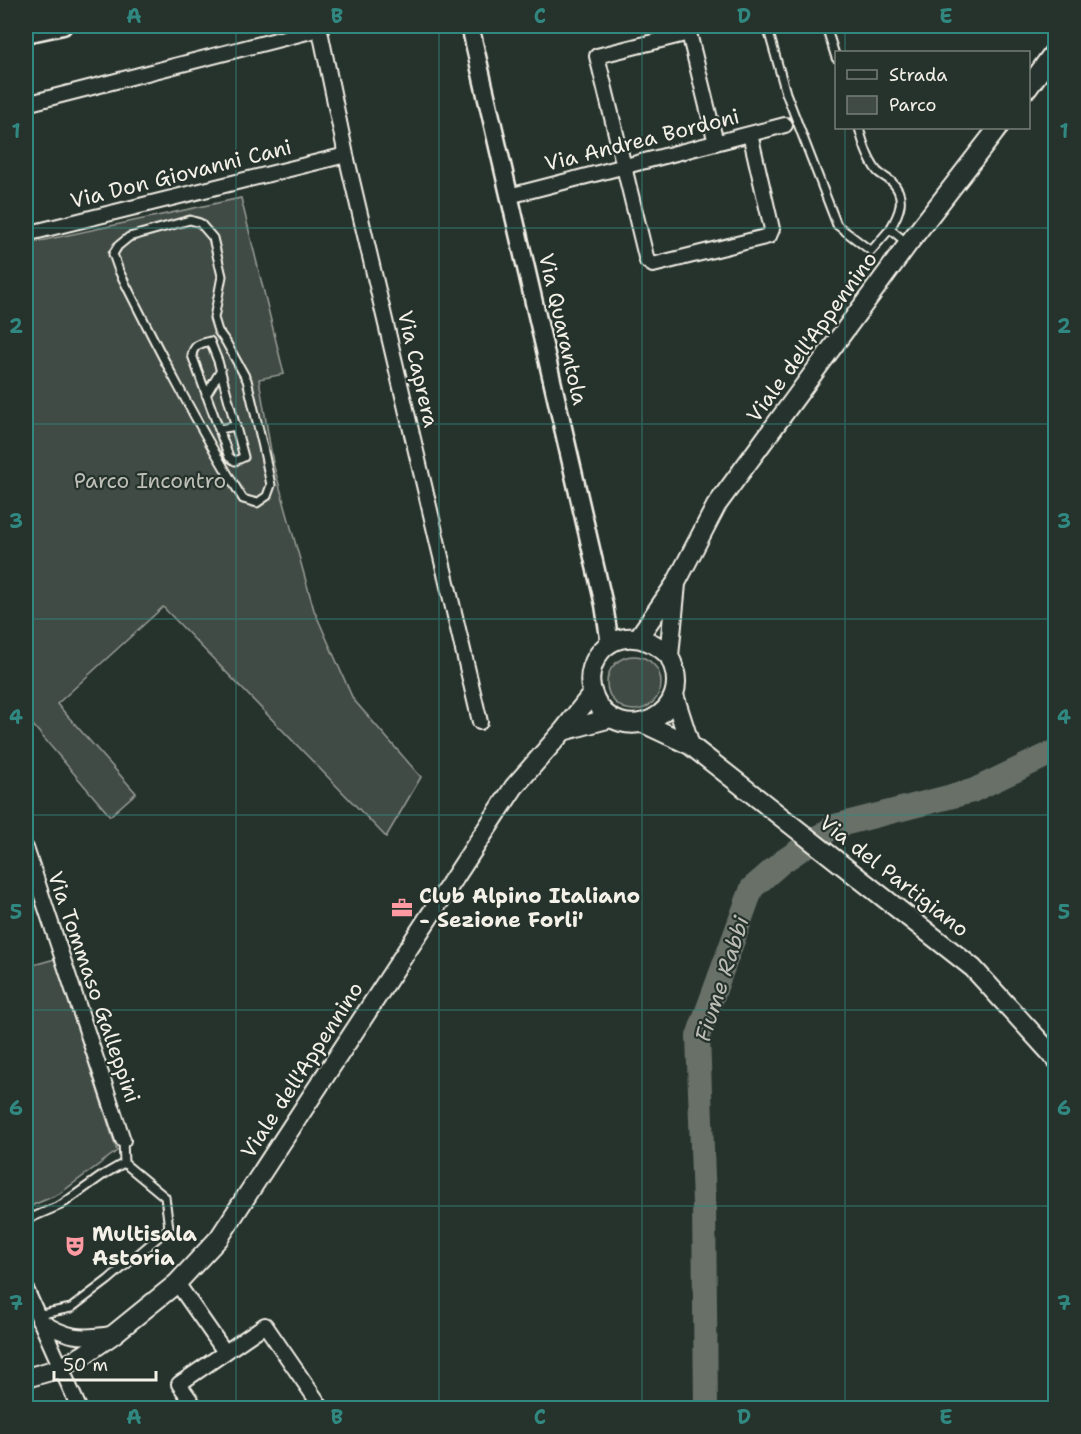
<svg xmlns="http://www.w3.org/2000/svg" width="1081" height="1434" font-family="'Shantell Sans',sans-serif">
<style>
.green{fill:#414b45;stroke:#9a9e96;stroke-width:1.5}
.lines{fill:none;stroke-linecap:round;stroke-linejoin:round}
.river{stroke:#676f68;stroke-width:24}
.service-casing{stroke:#f4f1e8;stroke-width:11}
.minor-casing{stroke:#f4f1e8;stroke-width:18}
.tertiary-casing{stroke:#f4f1e8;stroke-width:21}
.secondary-casing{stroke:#f4f1e8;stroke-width:22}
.service{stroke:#26332d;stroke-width:7}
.minor{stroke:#26332d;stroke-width:14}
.tertiary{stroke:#26332d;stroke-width:16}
.secondary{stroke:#26332d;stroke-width:18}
.grid{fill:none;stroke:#318880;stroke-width:1.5;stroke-opacity:0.55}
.labels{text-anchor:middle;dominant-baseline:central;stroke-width:4.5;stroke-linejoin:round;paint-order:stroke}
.street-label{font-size:21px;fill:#f4f1e8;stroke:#26332d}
.park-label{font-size:21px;fill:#bebfb7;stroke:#26332d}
.poi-label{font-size:21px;font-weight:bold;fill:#f4f1e8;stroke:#26332d;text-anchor:start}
.water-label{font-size:22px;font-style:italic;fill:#bcbdb5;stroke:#26332d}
.neatline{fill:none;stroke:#318880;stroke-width:2}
.grid-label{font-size:20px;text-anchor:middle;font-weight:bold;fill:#318880}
</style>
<rect width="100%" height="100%" fill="#26332d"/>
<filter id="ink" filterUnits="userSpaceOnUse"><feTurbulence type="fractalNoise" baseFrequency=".0167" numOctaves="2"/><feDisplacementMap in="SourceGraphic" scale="12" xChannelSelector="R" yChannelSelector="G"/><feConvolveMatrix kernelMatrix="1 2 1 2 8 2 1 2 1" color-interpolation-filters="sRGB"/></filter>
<g filter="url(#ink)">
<path class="green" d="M241,198L284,374L259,379L273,463L314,610L353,699L421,777L386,837L163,607L57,704L136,793L110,816L26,717V244Z
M607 683a27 27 0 1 1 54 0a27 27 0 1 1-54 0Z
M55,959L117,1151L59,1194L26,1208V967Z"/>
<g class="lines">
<path class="river" d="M706,1408L704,1204L698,1036L752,888L782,862L835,826L972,791L1056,751"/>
<defs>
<path id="service" d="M767,26L786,93L837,225L871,251L890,229L907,243
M826,26L836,58
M859,128C863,142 867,158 877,171C881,175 887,178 892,182C907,197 899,214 890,229
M190,220L200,223L213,238L222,276L214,318L218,331L226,342L247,380L263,447L271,485L267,496L257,503L243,499C197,425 158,349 119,271L113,254L118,246L129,237Z
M210,341L218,361L244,457L235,461L229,457L192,355C194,344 200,344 210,341Z
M206,395L221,370
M219,429L236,426
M123,1140L124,1163
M26,1220L61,1205L103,1175L124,1163L165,1197L169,1228L108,1280L71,1308L37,1315"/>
<path id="minor" d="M319,26L346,155L480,722
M26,104L319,29
M716,143L689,33L597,56L647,261L653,265L769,236L772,229L750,134
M509,196L785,125
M26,234L346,155
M26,848L123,1140
M177,1283L225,1352
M26,1289L79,1408
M39,1320C67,1338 80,1339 112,1334
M196,1408L179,1384L265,1325L322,1408"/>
<path id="tertiary" d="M470,26L604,605L610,644
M26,34L63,26"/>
<path id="secondary" d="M1028,88L1056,49
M638,638L676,583L716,506L908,244L998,128
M669,656C645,630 604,630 592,668C589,678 590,689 595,699C619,750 700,715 669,656L676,584
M674,695L690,745
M643,723L690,745L973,968L1056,1059
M563,731L611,718
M26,1378L61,1368L85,1354L114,1334L177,1283L219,1238L514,787L563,731L592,694"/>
</defs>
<use href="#service" class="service-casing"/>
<use href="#minor" class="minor-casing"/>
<use href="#tertiary" class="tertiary-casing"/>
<use href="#secondary" class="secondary-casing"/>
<use href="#service" class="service"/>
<use href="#minor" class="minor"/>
<use href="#tertiary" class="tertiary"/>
<use href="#secondary" class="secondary"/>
</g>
</g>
<path class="grid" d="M236,26V1408M439,26V1408M642,26V1408M845,26V52M845,128V1408M26,228H1056M26,424H1056M26,619H1056M26,815H1056M26,1010H1056M26,1206H1056"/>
<defs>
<symbol id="office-bare" viewBox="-9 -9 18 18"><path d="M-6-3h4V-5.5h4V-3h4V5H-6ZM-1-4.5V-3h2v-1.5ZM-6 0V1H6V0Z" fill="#ff9aa2" stroke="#26332d" stroke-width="2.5" paint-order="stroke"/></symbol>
<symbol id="theatre-bare" viewBox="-9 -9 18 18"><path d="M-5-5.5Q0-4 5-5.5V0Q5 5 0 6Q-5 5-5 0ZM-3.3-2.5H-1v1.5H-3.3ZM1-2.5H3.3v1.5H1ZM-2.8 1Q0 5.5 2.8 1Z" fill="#ff9aa2" stroke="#26332d" stroke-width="2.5" paint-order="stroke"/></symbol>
</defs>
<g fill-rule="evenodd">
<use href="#office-bare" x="387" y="893" width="30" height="30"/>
<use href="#theatre-bare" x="60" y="1231" width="30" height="30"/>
</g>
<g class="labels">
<g class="street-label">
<text transform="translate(642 140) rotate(-14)">Via Andrea Bordoni</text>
<text transform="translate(181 174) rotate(-14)">Via Don Giovanni Cani</text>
<text transform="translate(563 329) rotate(77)">Via Quarantola</text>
<text transform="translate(812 337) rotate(-54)">Viale dell'Appennino</text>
<text transform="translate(418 369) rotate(77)">Via Caprera</text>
<text transform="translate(894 876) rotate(38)">Via del Partigiano</text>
<text transform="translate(94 987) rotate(71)">Via Tommaso Galleppini</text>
<text transform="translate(302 1070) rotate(-57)">Viale dell'Appennino</text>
</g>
<g class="park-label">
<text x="150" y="481">Parco Incontro</text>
</g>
<g class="poi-label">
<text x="419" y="896">Club Alpino Italiano<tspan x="419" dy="24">- Sezione Forli'</tspan></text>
<text x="92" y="1234">Multisala<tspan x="92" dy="24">Astoria</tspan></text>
</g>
<g class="water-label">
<text transform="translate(722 979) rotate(-72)">Fiume Rabbi</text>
</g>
</g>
<rect width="1081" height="1434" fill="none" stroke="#26332d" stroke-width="66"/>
<rect x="835" y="51" width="195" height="78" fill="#26332d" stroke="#787f78" stroke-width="1.5"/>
<rect x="847" y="70" width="30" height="9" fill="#26332d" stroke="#787f78" stroke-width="1.5"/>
<text x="889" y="81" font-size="18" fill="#f4f1e8">Strada</text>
<rect x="847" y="96" width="30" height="18" fill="#414b45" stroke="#787f78" stroke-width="1.5"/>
<text x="889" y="111" font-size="18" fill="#f4f1e8">Parco</text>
<path d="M54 1371v9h102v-9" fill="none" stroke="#f4f1e8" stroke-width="3"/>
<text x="63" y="1371" font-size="18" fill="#f4f1e8" stroke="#26332d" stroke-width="4.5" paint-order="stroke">50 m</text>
<rect x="33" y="33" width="1015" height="1368" class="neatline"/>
<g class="grid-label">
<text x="134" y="23">A</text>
<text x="337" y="23">B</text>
<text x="540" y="23">C</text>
<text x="744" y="23">D</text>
<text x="946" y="23">E</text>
<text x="16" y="138">1</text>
<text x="1064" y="138">1</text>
<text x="16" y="333">2</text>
<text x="1064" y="333">2</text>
<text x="16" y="528">3</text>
<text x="1064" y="528">3</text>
<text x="16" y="724">4</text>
<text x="1064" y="724">4</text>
<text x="16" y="919">5</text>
<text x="1064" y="919">5</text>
<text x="16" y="1115">6</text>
<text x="1064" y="1115">6</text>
<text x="16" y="1310">7</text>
<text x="1064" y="1310">7</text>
<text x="134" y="1424">A</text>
<text x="337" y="1424">B</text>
<text x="540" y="1424">C</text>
<text x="744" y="1424">D</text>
<text x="946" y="1424">E</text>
</g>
</svg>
